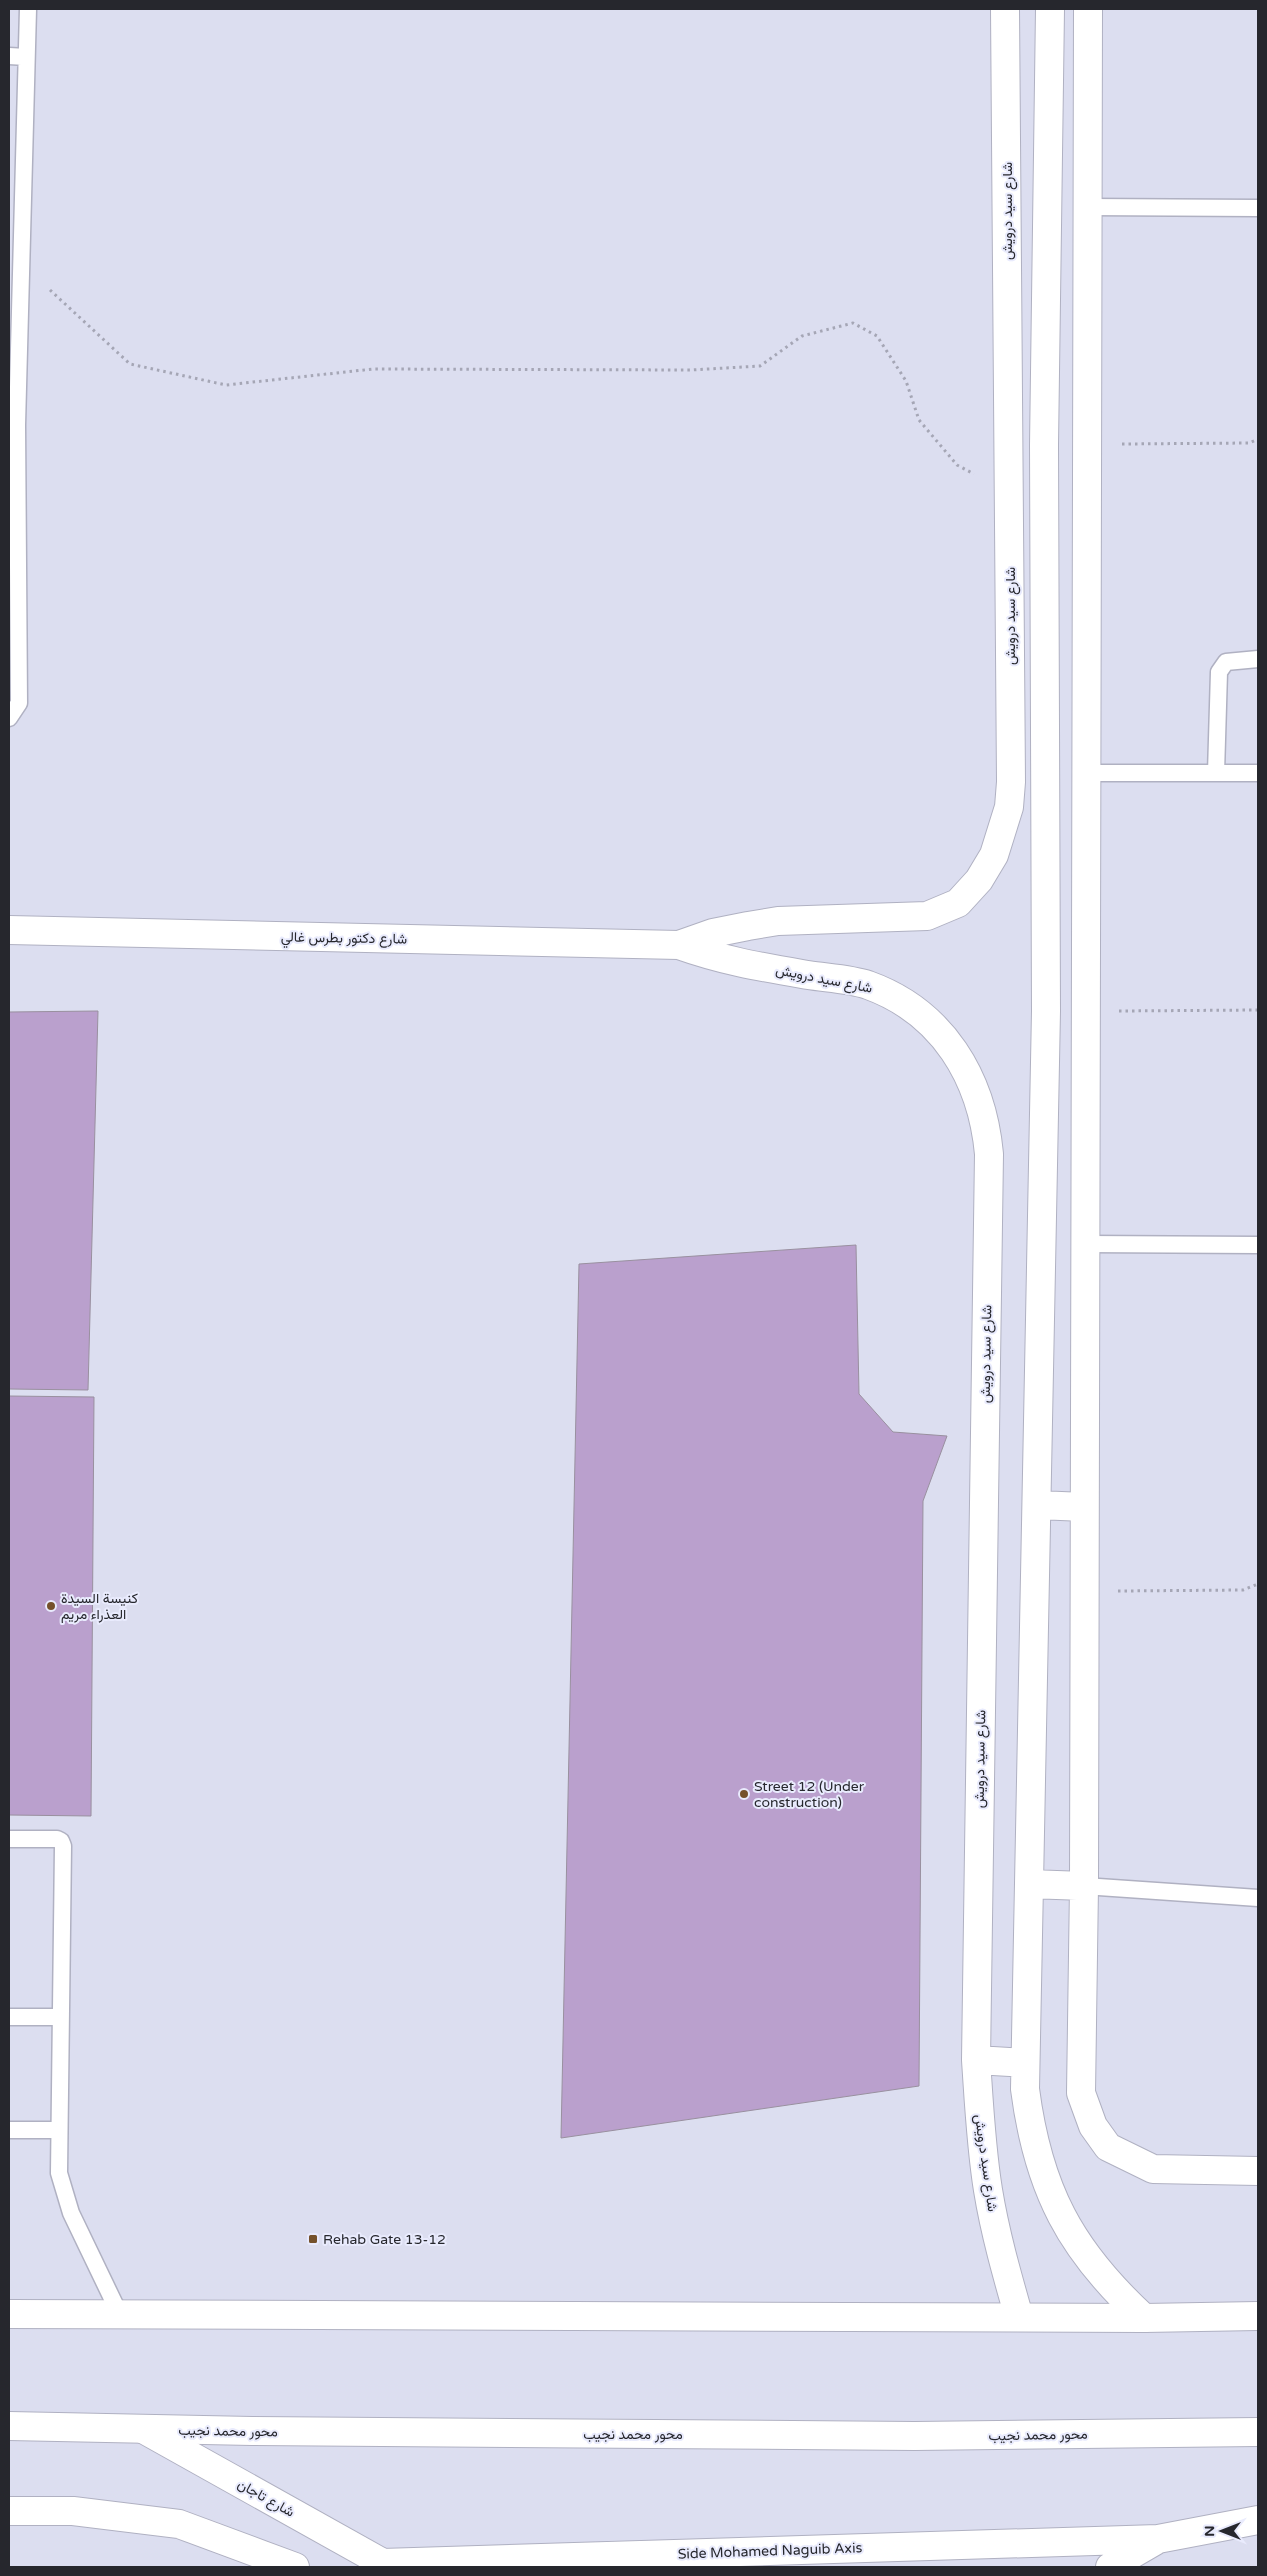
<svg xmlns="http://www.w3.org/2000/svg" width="1267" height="2576" font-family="'Varela Round',Vazirmatn,sans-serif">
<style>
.building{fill:#baa0cd;stroke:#99909f}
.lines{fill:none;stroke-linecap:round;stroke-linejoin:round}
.service-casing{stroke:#b0b1c2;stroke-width:19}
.minor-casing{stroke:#b0b1c2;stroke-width:30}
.tertiary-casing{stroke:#b0b1c2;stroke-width:30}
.primary-casing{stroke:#b0b1c2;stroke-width:30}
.path{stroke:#a5a6b5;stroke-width:3;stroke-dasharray:2.5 4;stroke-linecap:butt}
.service{stroke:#fff;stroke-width:16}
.minor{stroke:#fff;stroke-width:28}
.tertiary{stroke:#fff;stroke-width:28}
.primary{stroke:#fff;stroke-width:28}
.poi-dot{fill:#75512b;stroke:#e9ebfd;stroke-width:2}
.labels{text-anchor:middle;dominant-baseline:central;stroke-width:4;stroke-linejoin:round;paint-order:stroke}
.street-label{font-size:14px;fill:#26272d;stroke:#e9ebfd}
.poi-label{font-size:14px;fill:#26272d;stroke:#e9ebfd;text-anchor:start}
</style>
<rect width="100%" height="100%" fill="#dcdef0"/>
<path class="building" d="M98,1011L88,1390L9,1389V1012Z
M856,1245L859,1394L893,1432L947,1436L923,1501L919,2086L561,2138L579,1264Z
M9,1396L94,1397L91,1816L9,1815Z"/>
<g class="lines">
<defs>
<path id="service" d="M9,56L26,57
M1088,207L1258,208
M9,718L19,703L17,425L28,9
M1086,773H1258
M1216,773L1219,672L1226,662L1258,659
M1086,1244L1258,1245
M9,1839H57L61,1841L63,1846L59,2173L71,2213L120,2315
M1084,1886L1258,1898
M9,2017H60
M9,2130H59"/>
<path id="minor" d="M1050,9L1044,445L1046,1011L1025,2089C1038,2189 1070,2250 1144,2318
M1088,9L1084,1886L1081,2093L1093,2126L1108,2147L1153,2169L1258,2171
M9,930L679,945C724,961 761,967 808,975C827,978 850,979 868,985C943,1012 982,1078 989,1154L976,2060C979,2104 981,2147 988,2190C995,2233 1007,2275 1019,2317
M679,945L713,933L748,926L778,921L927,916L958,903L979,880L994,855L1009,807L1011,782L1005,9
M1038,1505L1084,1507
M1029,1884L1084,1886
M976,2060L1025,2063"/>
<path id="tertiary" d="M143,2429L390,2567
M9,2511H73L179,2524L295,2567
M382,2563L1158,2539L1258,2520
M1110,2567L1155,2541"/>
<path id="primary" d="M9,2314L1144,2318L1258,2316
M9,2426L252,2431L915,2436L1258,2432"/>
</defs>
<use href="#service" class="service-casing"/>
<use href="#minor" class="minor-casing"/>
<use href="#tertiary" class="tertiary-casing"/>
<use href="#primary" class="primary-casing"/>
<path class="path" d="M50,290L130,364L226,385L373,369L690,370L760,366L802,336L853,323L877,336L906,381L919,420L957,465L974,474
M1122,444L1249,443L1258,439
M1119,1011L1258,1010
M1118,1591L1243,1590L1258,1584"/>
<use href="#service" class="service"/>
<use href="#minor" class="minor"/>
<use href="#tertiary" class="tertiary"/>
<use href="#primary" class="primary"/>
</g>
<g class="poi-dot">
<circle cx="51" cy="1606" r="5"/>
<circle cx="744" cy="1794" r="5"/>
<rect x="308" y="2234" width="10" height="10" rx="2.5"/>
</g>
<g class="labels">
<g class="street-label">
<text transform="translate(1007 211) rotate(-90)">شارع سيد درويش</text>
<text transform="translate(1010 616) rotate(-90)">شارع سيد درويش</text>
<text transform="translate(344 938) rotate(1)">شارع دكتور بطرس غالي</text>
<text transform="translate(824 979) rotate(11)">شارع سيد درويش</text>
<text transform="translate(986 1354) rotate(-89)">شارع سيد درويش</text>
<text transform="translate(980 1759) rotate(-89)">شارع سيد درويش</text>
<text transform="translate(986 2163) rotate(82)">شارع سيد درويش</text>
<text transform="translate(228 2431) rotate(1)">محور محمد نجيب</text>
<text x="633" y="2434">محور محمد نجيب</text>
<text transform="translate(1038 2435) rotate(-1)">محور محمد نجيب</text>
<text transform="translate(266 2498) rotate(29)">شارع تاجان</text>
<text transform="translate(770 2551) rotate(-2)">Side Mohamed Naguib Axis</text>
</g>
<g class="poi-label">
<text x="61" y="1598">كنيسة السيدة<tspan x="61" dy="16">العذراء مريم</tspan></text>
<text x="754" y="1786">Street 12 (Under<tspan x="754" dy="16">construction)</tspan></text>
<text x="323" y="2239">Rehab Gate 13-12</text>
</g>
</g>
<rect width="1267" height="2576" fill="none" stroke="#26272d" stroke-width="20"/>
<g transform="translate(1222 2531) rotate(270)" stroke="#e9ebfd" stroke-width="4" paint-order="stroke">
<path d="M0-4L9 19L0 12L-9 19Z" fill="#26272d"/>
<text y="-8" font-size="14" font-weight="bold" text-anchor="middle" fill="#26272d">N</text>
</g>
</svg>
